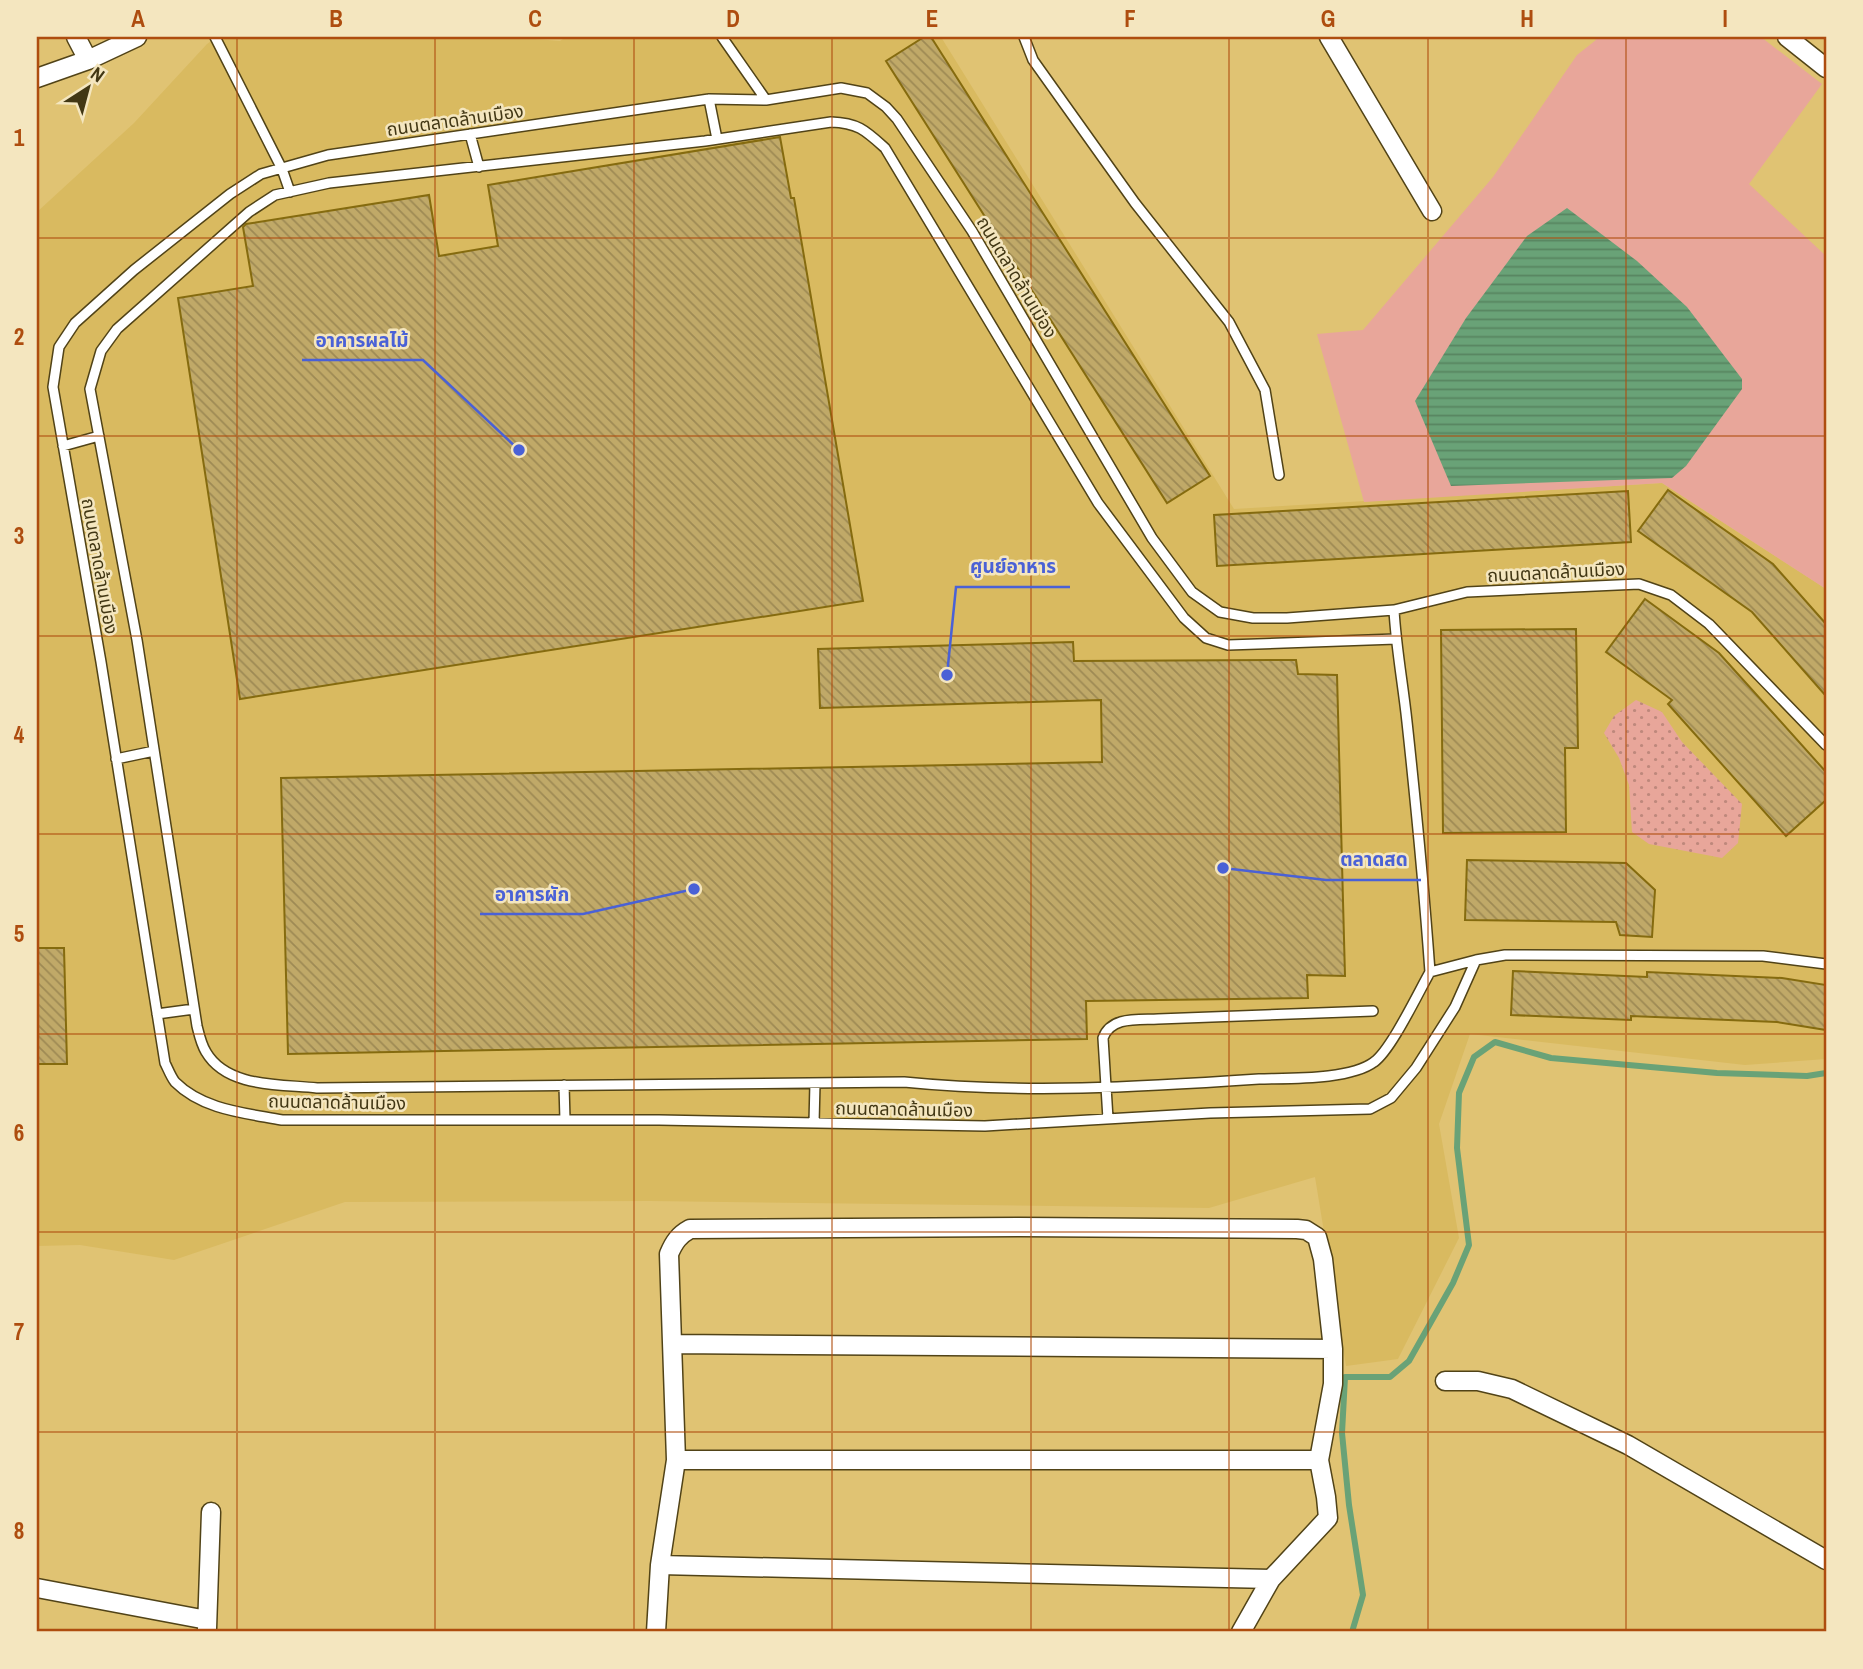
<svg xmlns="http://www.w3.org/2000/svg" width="1863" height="1669" font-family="'Archivo Narrow','Noto Sans Thai',sans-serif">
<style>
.built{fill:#d9ba60}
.grass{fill:#e8a69a}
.garden{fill:url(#garden-dots)}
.water{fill:url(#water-rules)}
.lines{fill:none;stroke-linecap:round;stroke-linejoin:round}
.stream{stroke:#69a277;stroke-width:6}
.building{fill:url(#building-back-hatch);stroke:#856b0f;stroke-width:2}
.lane-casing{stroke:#514317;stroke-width:12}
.street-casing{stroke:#514317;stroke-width:21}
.lane{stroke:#fff;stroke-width:9}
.street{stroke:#fff;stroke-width:18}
.grid{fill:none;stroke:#ae4d0f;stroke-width:2;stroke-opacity:0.55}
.labels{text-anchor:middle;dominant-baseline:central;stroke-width:5;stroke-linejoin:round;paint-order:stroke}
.street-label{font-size:18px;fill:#423714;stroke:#f4e6bf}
.leader{fill:none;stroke:#4a61d6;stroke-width:2.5}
.callout-dot{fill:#4a61d6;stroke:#f4e6bf;stroke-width:2.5}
.callout-label{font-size:19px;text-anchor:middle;font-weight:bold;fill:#4a61d6;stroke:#f4e6bf;stroke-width:5;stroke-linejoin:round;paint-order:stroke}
.neatline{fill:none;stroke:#ae4d0f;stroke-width:2.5}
.grid-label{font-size:23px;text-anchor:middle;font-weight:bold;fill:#ae4d0f}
</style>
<defs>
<pattern id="garden-dots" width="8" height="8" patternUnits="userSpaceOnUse" patternTransform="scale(1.75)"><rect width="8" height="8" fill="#e8a69a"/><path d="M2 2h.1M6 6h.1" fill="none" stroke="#be887c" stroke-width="1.8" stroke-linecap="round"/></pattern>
<pattern id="water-rules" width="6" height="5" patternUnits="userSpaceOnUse" patternTransform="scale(1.75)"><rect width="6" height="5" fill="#69a277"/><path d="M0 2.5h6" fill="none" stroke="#588560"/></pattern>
<pattern id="building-back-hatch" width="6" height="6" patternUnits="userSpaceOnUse" patternTransform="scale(1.75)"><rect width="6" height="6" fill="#c0a968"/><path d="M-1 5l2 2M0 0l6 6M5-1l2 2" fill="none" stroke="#9e8a54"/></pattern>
</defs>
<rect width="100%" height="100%" fill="#e0c373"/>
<path class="built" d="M217,37H509L560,41L566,37H941L1234,509L1662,483L1826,589V1059L1745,1065L1470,1034L1439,1124L1459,1238L1398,1359L1346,1366L1315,1177L1209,1208L650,1201L345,1202L174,1260L80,1245L37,1246V212L134,123L207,44Z"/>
<path class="grass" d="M1594,37H1761L1822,84L1749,184L1826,256V589L1662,483L1364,502L1317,334L1363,330L1493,177L1577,55L1596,40Z"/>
<path class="garden" d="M1636,700L1662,712L1682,742L1742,804L1738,843L1722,858L1649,844L1632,832L1629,785L1619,758L1604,733L1614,716Z"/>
<path class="water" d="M1567,208L1637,261L1687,307L1742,379V389L1686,466L1672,478L1451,486L1415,401L1466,318L1527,236Z"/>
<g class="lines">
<path class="stream" d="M1352,1632L1363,1595L1349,1505L1342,1433L1345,1377H1390L1409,1361L1453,1283L1469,1245L1457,1148L1459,1093L1474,1057L1495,1042L1551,1058L1717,1073L1807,1076L1826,1073"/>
</g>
<path class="building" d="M924,37H931L1210,476L1167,503L886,61Z
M780,137L791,198H794L863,601L240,699L178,298L253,286L243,227L246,224L429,195L439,256L498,246L488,185Z
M1668,490L1773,564L1826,624V696L1752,612L1638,531Z
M1628,491L1631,542L1217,566L1214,515Z
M1645,599L1719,653L1826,772V800L1786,836L1668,704L1672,700L1606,652Z
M1576,629L1578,748H1565L1566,832L1443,833L1441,630Z
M1073,642L1074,661L1296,660L1298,674L1337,675L1345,976L1307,975L1308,998L1086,1001L1087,1039L288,1054L281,778L1102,762L1101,700L820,708L818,649Z
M1467,860L1626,863L1655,890L1652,937L1620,935L1616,922L1465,920Z
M37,948H64L67,1064H37Z
M1513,971L1647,977V972L1782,978L1826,985V1030L1777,1022L1631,1016V1020L1511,1015Z"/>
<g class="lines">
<defs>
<path id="lane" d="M215,37L282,169L290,192
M722,37L766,100
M1024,37L1033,60L1135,203L1229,322L1265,390L1279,475
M709,99L717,139
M470,134L479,167
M63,446L99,436
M1394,610L1287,618H1253L1220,612L1192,592L1152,538L972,231L897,119L886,107L867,93L841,88L766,100L709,99L328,155L261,174L230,194L134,270L75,323L59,347L53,387L101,662L165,1063C168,1069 171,1077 175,1082C203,1110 245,1113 282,1120H659L985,1126L1210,1113L1370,1109L1391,1098L1416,1068L1455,1007L1476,960
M1396,639L1228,645L1206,638L1184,618L1098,503L885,148C865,130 858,123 831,122L705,141L329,183L275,195L249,212L117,329L101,351L90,389L137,640L197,1026C199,1034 201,1044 206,1052C227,1088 280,1084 317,1088L904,1082C1023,1094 1141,1087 1259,1079C1290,1078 1350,1080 1374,1062C1391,1050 1418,993 1430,972
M1826,745L1709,624L1671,595L1639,584L1467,592L1394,610C1396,647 1403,684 1407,722C1416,805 1424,889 1430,972L1476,960L1505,955L1763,956L1826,964
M116,759L154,751
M157,1014L194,1009
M564,1085L565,1120
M1108,1119L1103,1038C1111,1016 1138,1020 1158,1019L1373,1011
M814,1123L815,1083"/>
<path id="street" d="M76,37L88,60
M1329,37L1432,211
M1787,37L1826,68
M37,78L88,60L137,37
M673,1344L1333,1349V1384L1319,1460
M1445,1381H1478L1512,1389L1628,1445L1826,1560
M676,1460H1319L1326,1497L1328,1518L1271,1579
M660,1565L1271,1579L1241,1632
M37,1588L207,1620
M207,1629L211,1512
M656,1632L660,1565L676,1460L669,1254C674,1242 679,1235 690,1229L1020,1227L1297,1229L1306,1230L1317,1237L1323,1259L1333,1349"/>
</defs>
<use href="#lane" class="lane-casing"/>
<use href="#street" class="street-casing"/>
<use href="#lane" class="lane"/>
<use href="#street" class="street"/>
</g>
<path class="grid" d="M237,37V1632M435,37V1632M634,37V1632M832,37V1632M1031,37V1632M1229,37V1632M1428,37V1632M1626,37V1632M37,238H1826M37,436H1826M37,636H1826M37,834H1826M37,1034H1826M37,1232H1826M37,1432H1826"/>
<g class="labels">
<g class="street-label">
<text transform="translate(455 120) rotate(-8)">ถนนตลาดล้านเมือง</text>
<text transform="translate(1017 277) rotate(59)">ถนนตลาดล้านเมือง</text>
<text transform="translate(100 566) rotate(80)">ถนนตลาดล้านเมือง</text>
<text transform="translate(1556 572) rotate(-3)">ถนนตลาดล้านเมือง</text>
<text transform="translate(337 1102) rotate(1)">ถนนตลาดล้านเมือง</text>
<text transform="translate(904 1109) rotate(1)">ถนนตลาดล้านเมือง</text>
</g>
</g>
<path class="leader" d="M519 450L423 360H302M947 675L956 587H1070M1223 868L1326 880H1421M694 889L583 914H480"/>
<g class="callout-dot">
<circle cx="519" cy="450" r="7"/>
<circle cx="947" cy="675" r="7"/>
<circle cx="1223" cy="868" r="7"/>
<circle cx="694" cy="889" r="7"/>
</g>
<g class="callout-label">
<text x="362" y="347">อาคารผลไม้</text>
<text x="1013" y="573">ศูนย์อาหาร</text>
<text x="1374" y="866">ตลาดสด</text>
<text x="532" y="901">อาคารผัก</text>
</g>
<rect width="1863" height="1669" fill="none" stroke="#f4e6bf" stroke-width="77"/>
<g transform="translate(88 88) rotate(36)" stroke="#f4e6bf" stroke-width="5" paint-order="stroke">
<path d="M0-5L12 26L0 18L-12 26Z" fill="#423714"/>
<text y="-10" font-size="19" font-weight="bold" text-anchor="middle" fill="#423714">N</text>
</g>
<rect x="38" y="38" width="1787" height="1592" class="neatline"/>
<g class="grid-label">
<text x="138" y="27">A</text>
<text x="336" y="27">B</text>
<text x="535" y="27">C</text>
<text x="733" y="27">D</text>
<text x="932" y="27">E</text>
<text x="1130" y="27">F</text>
<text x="1328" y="27">G</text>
<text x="1527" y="27">H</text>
<text x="1725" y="27">I</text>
<text x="19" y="146">1</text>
<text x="19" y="345">2</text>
<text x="19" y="544">3</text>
<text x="19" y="743">4</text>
<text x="19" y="942">5</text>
<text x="19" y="1141">6</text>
<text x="19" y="1340">7</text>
<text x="19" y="1539">8</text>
</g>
</svg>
